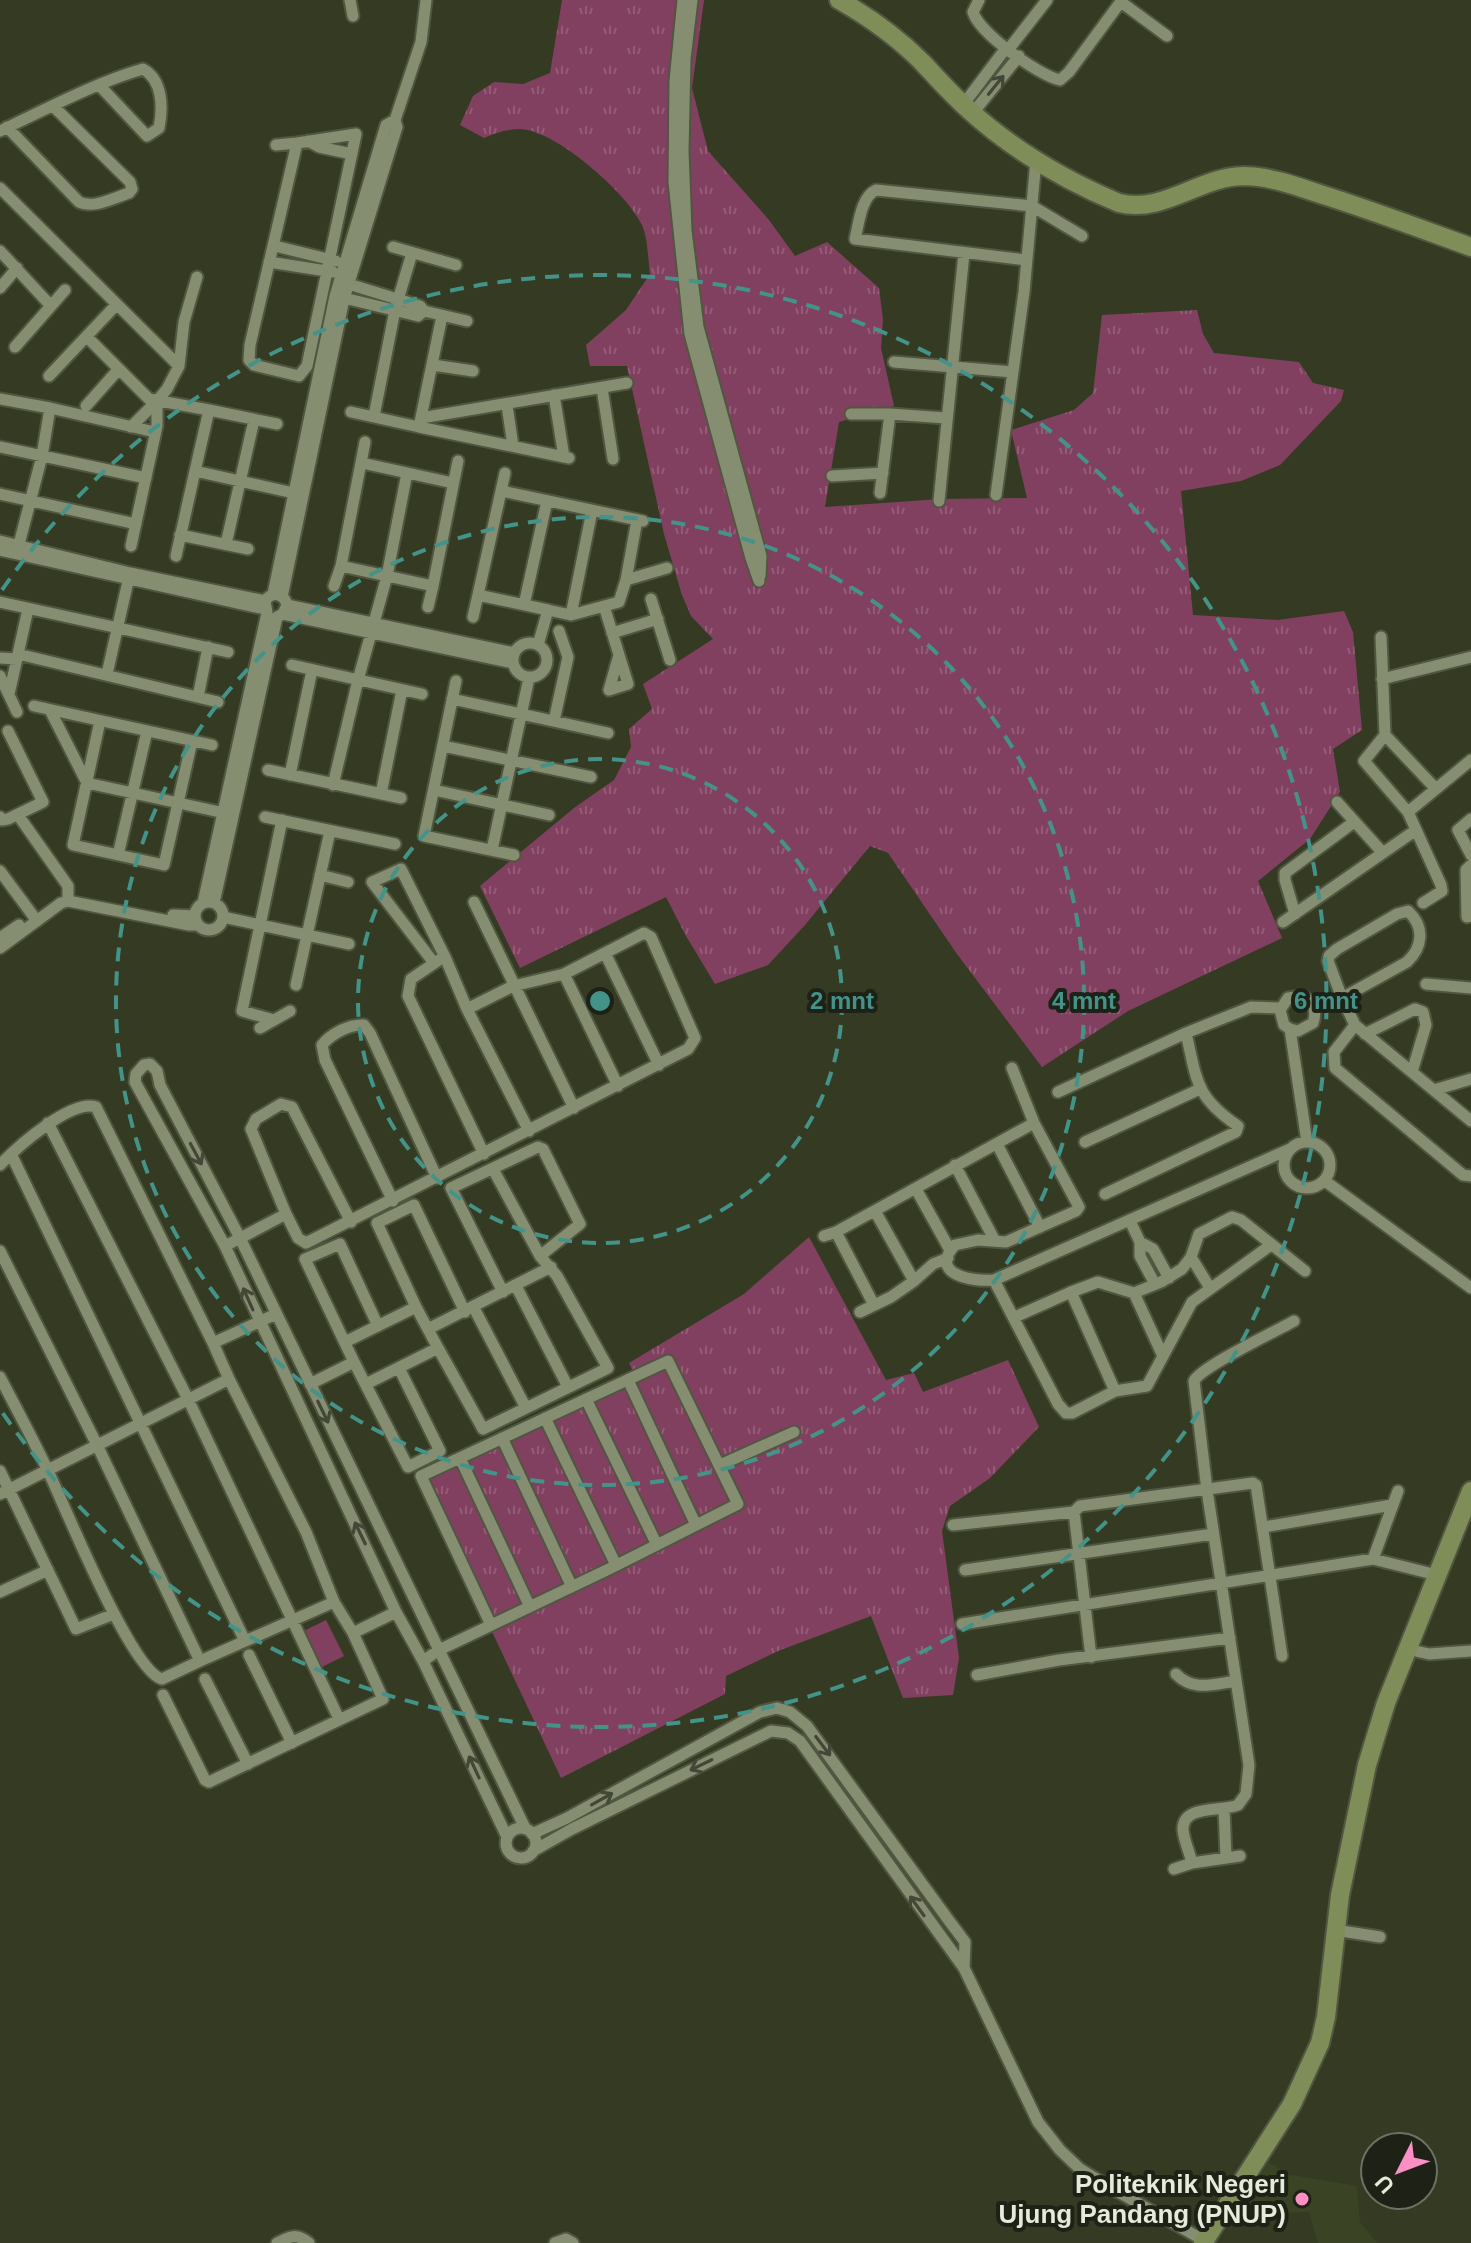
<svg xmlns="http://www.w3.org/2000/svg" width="1471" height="2243" font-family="Helvetica,sans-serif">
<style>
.built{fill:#3a4323}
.grass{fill:url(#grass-tufts)}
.garden{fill:#824061}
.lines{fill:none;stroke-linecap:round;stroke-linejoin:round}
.minor-casing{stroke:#505640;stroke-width:15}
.primary-casing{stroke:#505640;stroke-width:22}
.minor{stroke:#868e72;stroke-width:11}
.primary{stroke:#7f8d59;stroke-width:18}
.oneway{stroke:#424736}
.ring{fill:none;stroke:#449389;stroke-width:4;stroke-dasharray:14 10}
.poi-dot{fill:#fc8fc3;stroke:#1d2116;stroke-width:3}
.labels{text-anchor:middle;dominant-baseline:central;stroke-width:8;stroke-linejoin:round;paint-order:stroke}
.poi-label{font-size:26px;font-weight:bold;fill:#e5eada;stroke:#1d2116;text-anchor:end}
.centre{fill:#449389;stroke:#1d2116;stroke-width:4}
.ring-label{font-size:24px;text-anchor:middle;font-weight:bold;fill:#449389;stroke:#1d2116;stroke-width:8;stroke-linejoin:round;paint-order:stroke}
</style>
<defs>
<pattern id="grass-tufts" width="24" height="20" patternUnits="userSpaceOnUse" patternTransform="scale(2)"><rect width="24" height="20" fill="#824061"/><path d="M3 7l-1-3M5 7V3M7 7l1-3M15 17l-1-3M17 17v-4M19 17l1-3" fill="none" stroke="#945c77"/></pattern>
</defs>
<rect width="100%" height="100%" fill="#343b22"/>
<path class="built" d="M1268,2163L1276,2166L1286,2174L1357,2186L1360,2222L1377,2243H1318L1309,2212L1236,2215Z"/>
<path class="grass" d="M562,0H704L692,88L708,151L769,220L795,256L827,242L879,288L883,320L881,348L894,406L839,422L825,507L941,499L1027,498L1011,430L1074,410L1093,393L1102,315L1197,310L1203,334L1214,353L1299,362L1313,383L1344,390L1341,401L1280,465L1241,481L1181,491L1193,615L1278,620L1344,611L1353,632L1362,730L1333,749L1340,792L1310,839L1258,881L1282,938L1128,1011L1042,1067L957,954L888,853L870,846L805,925L768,965L715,984L686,936L666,897L520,968L480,886L574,808L614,780L631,747L629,729L652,709L643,684L713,639L691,616L682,595L664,534L627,366H590L586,345L626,310L650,274C648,259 648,239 642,225C627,193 556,130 520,129C507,129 496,133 484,138L460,125L473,96L494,82L523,84L550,73Z
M809,1237L886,1380L914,1373L923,1392L1008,1360L1039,1427L990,1478L950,1506L942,1531L959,1658L953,1695L903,1698L871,1616L778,1651L726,1676L725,1694L561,1778L422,1483L638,1382L629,1363L744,1294Z"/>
<path class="garden" d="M326,1620L344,1656L322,1667L304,1631Z"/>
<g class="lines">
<defs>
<path id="minor" d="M350,0L353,16
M683,0L675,81L674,182L690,334L751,558L759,581
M692,0L685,59L683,151L686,231L698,327L761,556L760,576
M979,0L973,12C979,33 1038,75 1060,80L1069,72L1122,0
M1121,2L1167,36
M1008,50L1047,0
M963,105L1006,48
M972,114L1019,56
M7,127L79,202C93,209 114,198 129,193L132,189L130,182L53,106
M0,131C44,110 97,82 143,69C163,80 163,108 159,128L147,136L100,86
M308,141L319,147L352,154
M276,145L297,143L250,345L249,360L254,365L299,376L307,366L356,134L297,143
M0,188L179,366
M275,246L336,261
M393,247L456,265
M0,251L51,306
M1026,260L855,239C859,223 861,197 876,190L1032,206L1082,236
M269,262L333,272
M342,282L420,306L424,311L467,321
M0,288L17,268
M340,297L418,316L424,311
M87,337L149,399L209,410L195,471L298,494
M15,347L65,290
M894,362L1013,372
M433,365L473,371
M49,376L117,304
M602,388L613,459
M554,395L564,457
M0,399L50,408
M507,405L513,446
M86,406L118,370
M209,410L277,424
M351,412L419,427L442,316
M851,414H890
M374,416L395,310L412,253
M421,418L627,383
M131,427L157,401
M419,427L569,458
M0,447L146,478
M362,463L453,483
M407,473L387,576L433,586L428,607
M832,476L883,473
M502,491L643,521
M880,493L890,414L946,418
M0,494L136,524
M996,495L1024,292L1036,160
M939,501L964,253
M180,535L248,549
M0,541L130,573L265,601C272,591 284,593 287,605L514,653
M226,544L254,420
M131,546L157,426V401L167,389L179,366L184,322L197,277
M0,550L265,609
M17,552L42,456L50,408L155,432
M176,556L195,471
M341,566L365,442
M626,580L637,520
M433,586L458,461
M273,594L335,296L386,125L395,120
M478,595L505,473
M282,597L344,299L397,127L395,120L421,42L426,0
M651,599L670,660
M0,602L228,652
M524,605L547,501
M604,606L628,684L609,690L619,655
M548,610L571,615L619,602L626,580L667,568
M283,614L513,663
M571,615L592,511
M473,617L478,595L548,610L538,645
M612,633L658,619
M1381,637L1385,735L1364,761L1408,812L1441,885L1442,891L1423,903
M513 660a17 17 0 1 1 34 0a17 17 0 1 1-34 0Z
M18,654L28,609
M0,658L17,659
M292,665L422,694
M107,674L129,577
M0,676L17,712
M1382,679L1471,657
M456,681L424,836L514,855
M9,694L18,654L218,702
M198,697L208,647
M452,699L608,733
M34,706L212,745
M50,710L87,783L229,814
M100,721L73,845L164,865L192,741
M554,721L568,657L559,631
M1385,735L1436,789
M443,746L591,777
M268,770L401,798
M290,775L312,670
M333,785L358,680L387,576L341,566L334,586
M434,790L549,815
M381,794L402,690
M1337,802L1383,853
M1408,812L1471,760
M18,815L68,886V901
M0,817L2,820L8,819L43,802L8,731
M265,817L395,844
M1471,819L1458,830L1471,855
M492,850L529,678
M118,855L147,731
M1471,865L1466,870L1467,917L1471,916
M0,871L37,921
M320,875L348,882
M474,902L574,1108
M195 916a14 14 0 1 1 28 0a14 14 0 1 1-28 0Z
M203,903L267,613L265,601
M214,903L277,617L283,614L287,605
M1408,911C1425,927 1423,947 1407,962L1342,998L1328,961L1329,956L1337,949L1397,914Z
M1295,914L1285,880V873L1354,822
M173,915L195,916
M223,917L349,944
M1283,922L1416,830
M0,938L19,925
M0,948L61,903L68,901L189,925H198
M605,953L659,1065
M439,960L411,979L408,996L484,1154
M434,963L372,882L401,869L445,957L467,1009L529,1131
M564,974L618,1086
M1426,984L1471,988
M296,985L330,831
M1314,1007L1342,998L1355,1025L1471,1121
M274,1020L242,1011L282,820
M1355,1025L1334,1052L1335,1068L1463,1175L1471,1176
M260,1028L290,1011
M1290,1029L1298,1031L1313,1023C1317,1011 1314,1003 1303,996L1288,998L1280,1010L1284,1025L1290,1029L1307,1142
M1186,1033L1251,1007L1280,1008
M1365,1034L1415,1009L1423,1012L1426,1025L1412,1072
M1012,1068L1034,1123L1079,1207L1076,1211L1006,1242L978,1240L955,1245C928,1274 972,1282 994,1280L1290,1149
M1434,1090L1471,1079
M1058,1092L1186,1033C1197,1080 1195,1097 1238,1126L1236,1132L1105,1194
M48,1123L188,1399L339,1719
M1284 1165a23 23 0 1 1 46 0a23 23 0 1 1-46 0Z
M1085,1142L1200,1089
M997,1144L1040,1227
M11,1154L245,1641
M0,1165C17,1147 71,1099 96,1107L213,1343
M955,1165L995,1241
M493,1169L540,1256
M1325,1181L1471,1288
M916,1189L950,1250
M393,1201L325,1060L322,1045C331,1034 349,1024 364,1025L370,1033L437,1178
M286,1214L251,1129L256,1119L281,1104L292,1107L351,1222
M1130,1221L1140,1242V1256L1155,1284
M836,1232L874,1305
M824,1236L836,1232L1034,1123
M1140,1242L1153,1249L1169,1278
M225,1246L286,1214L298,1238L306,1243L688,1049L695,1038L651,937L644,933L564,974L513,986L467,1009
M0,1251L97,1445L200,1661L334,1602
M1191,1257L1210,1288
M994,1280L1058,1404L1066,1413H1072L1115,1391L1147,1386L1192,1302L1271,1245
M914,1281L933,1264L948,1258
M516,1286L568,1387
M1071,1292L1098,1282L1134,1293L1161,1282L1182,1269L1191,1257L1199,1234L1232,1217L1241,1220L1305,1271
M1134,1293L1162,1354
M474,1308L526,1408
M860,1312L891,1297L914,1281L875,1211
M1015,1317L1071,1292L1115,1391
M428,1329L551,1267
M345,1342L416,1307
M438,1348L483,1429L608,1368L557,1276L540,1256L580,1224L543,1149L538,1147L451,1188L503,1292
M354,1362L408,1467L440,1451L399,1368
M0,1377C16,1408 33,1439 48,1471C65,1506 131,1671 162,1679L200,1661
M628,1380L696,1525
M310,1384L354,1362L305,1259L340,1244L378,1326
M366,1384L438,1348L416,1307L377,1223L414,1205L465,1312
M586,1399L657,1545
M545,1418L616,1565
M502,1438L572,1587
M460,1458L530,1607
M720,1465L794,1432
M0,1471L76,1629L114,1614
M0,1494L229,1379L213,1343L276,1314
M1074,1512L1091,1657
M953,1525L1074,1512L1080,1506L1253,1483L1256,1485L1282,1656
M1264,1527L1392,1505
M1373,1559L1398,1491
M965,1570L1213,1534
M0,1592L48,1570
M962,1624L1373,1559L1437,1575
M353,1633L396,1612
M1407,1649L1429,1654L1471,1651
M249,1655L292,1743
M423,1661L439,1650L611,1568L738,1504L668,1361L421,1476L491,1625
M1176,1674C1193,1692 1214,1684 1236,1681
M977,1675L1059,1660L1230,1638
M205,1679L248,1764
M163,1695L205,1780L209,1782L383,1699L353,1633L334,1602L306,1532L229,1379
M1224,1809L1226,1857
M506 1843a15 15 0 1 1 30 0a15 15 0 1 1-30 0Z
M532,1834L567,1818L760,1712L777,1708L790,1712L807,1726L950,1922L965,1942L964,1968
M507,1837L423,1661L396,1612L225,1246L135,1082L136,1074L144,1065L150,1064L157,1071L160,1085L240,1238L525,1828
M533,1851L572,1829L771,1731L788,1733L800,1741L964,1968L1038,2122L1060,2150L1080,2169L1106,2185L1205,2241
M1192,1863C1190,1853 1184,1841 1183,1830C1182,1804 1222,1812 1238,1805L1246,1794L1249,1765L1207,1490L1194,1381C1202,1366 1275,1332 1294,1321
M1174,1869L1192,1863L1240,1856
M1335,1930L1380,1937
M277,2243C290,2236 297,2233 309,2243
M555,2243L566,2239L573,2243"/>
<path id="primary" d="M839,0C869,17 897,37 922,62C937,78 952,95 969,110C1012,149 1066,181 1119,203C1163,214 1199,177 1243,176C1269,176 1296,186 1320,194C1371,210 1421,229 1471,247
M1203,2243L1292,2104L1320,2043L1326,2017L1340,1895L1367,1765L1386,1703L1471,1491"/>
</defs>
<use href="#minor" class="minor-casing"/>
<use href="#primary" class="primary-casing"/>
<use href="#minor" class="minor"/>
<use href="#primary" class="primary"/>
</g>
<defs><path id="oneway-shaft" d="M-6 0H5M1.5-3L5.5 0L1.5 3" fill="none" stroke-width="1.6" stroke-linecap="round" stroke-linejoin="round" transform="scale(2)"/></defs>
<g class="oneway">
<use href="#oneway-shaft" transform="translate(996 85) rotate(-51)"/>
<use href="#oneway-shaft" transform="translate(196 1154) rotate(62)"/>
<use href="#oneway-shaft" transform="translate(248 1299) rotate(-114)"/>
<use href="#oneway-shaft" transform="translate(323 1412) rotate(64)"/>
<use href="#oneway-shaft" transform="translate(360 1533) rotate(-116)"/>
<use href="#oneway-shaft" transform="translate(823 1746) rotate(53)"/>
<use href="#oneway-shaft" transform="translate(701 1765) rotate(154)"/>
<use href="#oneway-shaft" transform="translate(474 1767) rotate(-115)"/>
<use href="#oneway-shaft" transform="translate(602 1799) rotate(-29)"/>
<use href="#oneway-shaft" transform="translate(917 1906) rotate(-126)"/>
</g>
<g class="ring">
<circle cx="600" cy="1001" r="242"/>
<circle cx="600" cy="1001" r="484"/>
<path d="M2 590A726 726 0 1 1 2 1412"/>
</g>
<circle class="poi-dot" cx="1302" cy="2199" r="8"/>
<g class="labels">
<g class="poi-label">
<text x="1286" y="2184">Politeknik Negeri<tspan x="1286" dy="30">Ujung Pandang (PNUP)</tspan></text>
</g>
</g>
<circle cx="600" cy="1001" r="12" class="centre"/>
<g class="ring-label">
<text x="842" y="1009">2 mnt</text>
<text x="1084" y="1009">4 mnt</text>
<text x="1326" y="1009">6 mnt</text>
</g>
<g transform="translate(1399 2171) rotate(228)"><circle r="38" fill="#1d2116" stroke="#6d7164" stroke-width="2"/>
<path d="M0-6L14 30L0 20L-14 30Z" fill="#fc8fc3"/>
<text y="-12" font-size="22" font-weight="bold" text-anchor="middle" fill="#e5eada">U</text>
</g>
</svg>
